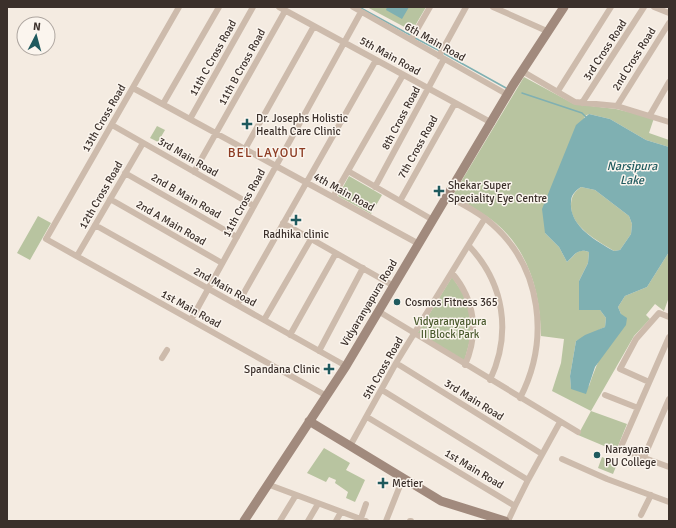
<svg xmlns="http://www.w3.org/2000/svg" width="676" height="528" font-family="Signika,sans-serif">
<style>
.green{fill:#b8c4a0}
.water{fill:#7fb0b2;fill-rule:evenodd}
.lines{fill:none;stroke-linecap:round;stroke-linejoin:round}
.stream{stroke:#7fb0b2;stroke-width:1.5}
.street{stroke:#cdbbac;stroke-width:6}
.secondary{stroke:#a18a7d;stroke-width:9}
.poi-dot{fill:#1f5a5e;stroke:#fbf5ee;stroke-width:1.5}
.labels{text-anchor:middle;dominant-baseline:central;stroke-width:3;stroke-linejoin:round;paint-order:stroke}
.street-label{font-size:11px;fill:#3b302b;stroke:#fbf5ee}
.poi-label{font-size:11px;fill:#3b302b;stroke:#fbf5ee;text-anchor:start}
.park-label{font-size:11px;fill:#4a5a2e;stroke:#fbf5ee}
.water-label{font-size:12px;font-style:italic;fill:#1f5a5e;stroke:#fbf5ee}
.quarter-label{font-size:13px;letter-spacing:1px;fill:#8c3b22;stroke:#fbf5ee}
</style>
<rect width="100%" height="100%" fill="#f4ebe1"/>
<path class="green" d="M367,7H426L412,31Z
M524,77L574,104L616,109L654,118L649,133L669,140V147L646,140L610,119L589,114L585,116L545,233L559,247L567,262C576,255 576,248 589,252L588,263L579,281V309L600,310L606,318L605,327L576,341L570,376L571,388L589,386C597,361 610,338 621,314L618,307L625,296L647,287L669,252V297L664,311L655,304L646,315L650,319L634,336L591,411L627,424L616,451L578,435L591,411L552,391L561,363L564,339L541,336C540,299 533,264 508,235C494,218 471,207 453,195Z
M157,126L165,130L158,142L150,138Z
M349,176L382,195L371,214L338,196Z
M581,187L595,190L629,216L632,224L631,234L620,250L614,251C598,241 571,227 571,206C571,197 574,192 581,187Z
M38,216L51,223L30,260L17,253Z
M452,277L467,299L472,333L464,362L417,334Z
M324,448L350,463L346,470L365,480L355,502L346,498L348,492L335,483L336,480L329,477L326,482L307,473Z
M602,457L617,464L613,474L598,468Z"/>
<path class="water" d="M387,7H409L402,19L386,10Z
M589,114L610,119L646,140L669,147V252L647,287L625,296L618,307L621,314L627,318L626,325L595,367L586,394L571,389L570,376L576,341L585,335L605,327L606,318L600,310H579V281L588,263L589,252C577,248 575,255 567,262L559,247L545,233L542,209L576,125ZM581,187L595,190L629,216L632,224L631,234L620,250L614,251C596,241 569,226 571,202C571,195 575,191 581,187Z"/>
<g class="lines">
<path class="stream" d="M359,7L412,36
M415,38L440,51
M443,53L506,88
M522,93L582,113L586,117"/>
<path class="street" d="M179,7L46,239L325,395
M279,7L492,123
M353,7L508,95
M493,7L549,32
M654,7L669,13
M411,40L430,7
M439,56L466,7
M522,71L575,102L617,106L669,122
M133,88L419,244
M558,91L611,7
M582,103L644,7
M163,104L219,7
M617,106L669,23
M650,115L669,82
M190,119L253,7
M112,125L254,206
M245,149L314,26
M348,171L433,220
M194,172L285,11
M125,173L237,237
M375,187L444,59
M448,196C463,205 479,212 492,224C542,268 550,340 520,398
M333,197L403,75
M110,199L222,263
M400,201L455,103
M283,223L394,286
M95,225L346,366
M469,246C504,283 512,333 490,380
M77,256L143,143
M452,273C475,300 479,333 465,365
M237,305L376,60
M378,311L578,432
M191,320L361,12
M264,320L311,239
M290,335L336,253
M669,337L620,449L669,467
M319,351L363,268
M162,358L167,350
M396,363L542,454
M649,382L620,369L636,339L659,313L669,317
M382,390L528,480L560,422
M605,395L638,408
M367,417L515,506L508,521
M350,446L396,363L485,218
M644,457L669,399
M562,459L607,479L669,502
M267,484L366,521
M515,506L528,480
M641,515L651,495
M280,521L296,495
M308,521L318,504
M336,521L341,512
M360,521L366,504
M386,521L403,478
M410,521H411"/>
<path class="secondary" d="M309,421L441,501L505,521
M244,521L346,366L513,85L564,7"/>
</g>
<g class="poi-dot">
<path d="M245 118h4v4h4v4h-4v4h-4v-4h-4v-4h4z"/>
<path d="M437 185h4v4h4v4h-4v4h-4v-4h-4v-4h4z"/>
<path d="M294 214h4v4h4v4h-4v4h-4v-4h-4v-4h4z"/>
<circle cx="397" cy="302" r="4"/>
<path d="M327 363h4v4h4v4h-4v4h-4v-4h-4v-4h4z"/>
<circle cx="597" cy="455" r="4"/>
<path d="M381 477h4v4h4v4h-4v4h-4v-4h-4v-4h4z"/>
</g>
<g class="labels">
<g class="street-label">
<text transform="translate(435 42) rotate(29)">6th Main Road</text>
<text transform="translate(605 50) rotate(-57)">3rd Cross Road</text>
<text transform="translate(390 56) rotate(29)">5th Main Road</text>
<text transform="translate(213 58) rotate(-61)">11th C Cross Road</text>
<text transform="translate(634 59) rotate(-58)">2nd Cross Road</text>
<text transform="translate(242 67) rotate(-61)">11th B Cross Road</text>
<text transform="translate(104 118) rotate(-60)">13th Cross Road</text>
<text transform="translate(401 118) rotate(-62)">8th Cross Road</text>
<text transform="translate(418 147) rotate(-61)">7th Cross Road</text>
<text transform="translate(188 157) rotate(30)">3rd Main Road</text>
<text transform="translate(344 192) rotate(29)">4th Main Road</text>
<text transform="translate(101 195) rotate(-60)">12th Cross Road</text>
<text transform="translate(186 196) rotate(30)">2nd B Main Road</text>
<text transform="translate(244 203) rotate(-61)">11th Cross Road</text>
<text transform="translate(171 223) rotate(30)">2nd A Main Road</text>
<text transform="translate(225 287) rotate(29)">2nd Main Road</text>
<text transform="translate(369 303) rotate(-59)">Vidyaranyapura Road</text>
<text transform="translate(191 309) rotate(29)">1st Main Road</text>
<text transform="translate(383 368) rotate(-60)">5th Cross Road</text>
<text transform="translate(474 400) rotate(32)">3rd Main Road</text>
<text transform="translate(474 469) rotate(31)">1st Main Road</text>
</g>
<g class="poi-label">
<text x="256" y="118">Dr. Josephs Holistic<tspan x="256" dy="13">Health Care Clinic</tspan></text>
<text x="448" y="185">Shekar Super<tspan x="448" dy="13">Speciality Eye Centre</tspan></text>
<text x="296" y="234" text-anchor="middle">Radhika clinic</text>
<text x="405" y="302">Cosmos Fitness 365</text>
<text x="320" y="369" text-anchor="end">Spandana Clinic</text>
<text x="605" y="449">Narayana<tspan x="605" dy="13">PU College</tspan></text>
<text x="392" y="483">Metier</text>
</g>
<g class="park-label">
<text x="450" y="321">Vidyaranyapura<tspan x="450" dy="13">II Block Park</tspan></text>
</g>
<g class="water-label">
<text x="632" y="166">Narsipura<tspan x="632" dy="14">Lake</tspan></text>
</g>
<g class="quarter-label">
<text x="267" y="153">BEL LAYOUT</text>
</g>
</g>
<rect width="676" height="528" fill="none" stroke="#3b302b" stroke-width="16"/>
<g transform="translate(36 36) rotate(6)"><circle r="19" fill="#fbf5ee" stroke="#aea6a0"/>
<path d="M0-3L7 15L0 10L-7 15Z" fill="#1f5a5e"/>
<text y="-6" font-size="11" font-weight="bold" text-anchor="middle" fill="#3b302b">N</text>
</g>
</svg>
